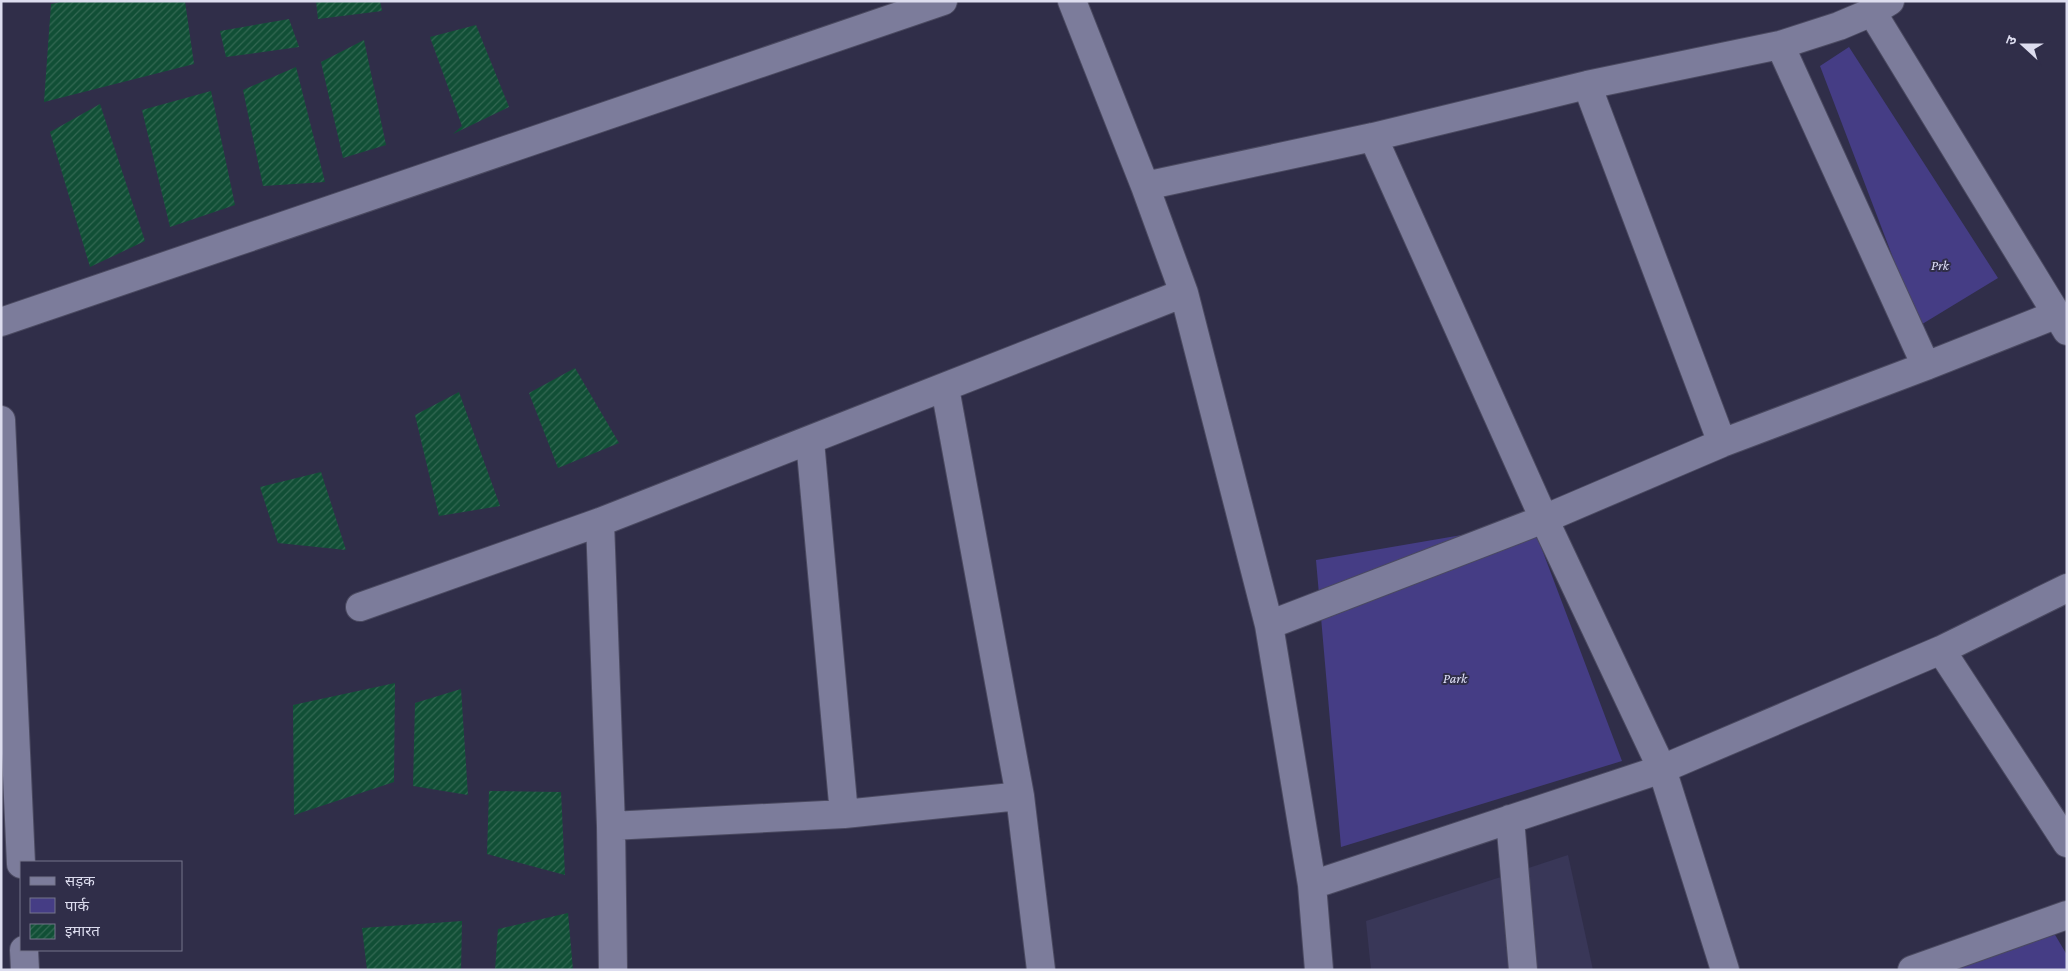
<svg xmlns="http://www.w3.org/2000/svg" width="2068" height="971" font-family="'Crimson Pro','Noto Sans Devanagari',serif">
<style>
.built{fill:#393758}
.park{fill:#453d85}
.building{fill:url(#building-hatch)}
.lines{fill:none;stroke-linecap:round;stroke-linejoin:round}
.minor-casing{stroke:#4b4a61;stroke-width:30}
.minor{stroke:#7c7c9b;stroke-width:28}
.labels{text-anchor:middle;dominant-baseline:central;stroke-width:4;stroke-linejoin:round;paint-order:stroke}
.park-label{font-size:14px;font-style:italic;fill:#e1e2f9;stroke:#302e49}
</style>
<defs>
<pattern id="building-hatch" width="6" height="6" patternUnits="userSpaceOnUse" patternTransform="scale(1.25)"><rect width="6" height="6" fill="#114f36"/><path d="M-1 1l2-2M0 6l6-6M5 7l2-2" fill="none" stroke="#336853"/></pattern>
</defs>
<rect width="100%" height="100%" fill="#302e49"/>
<path class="built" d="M1568,855L1593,970H1371L1366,921Z"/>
<path class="park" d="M1849,47L1998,278L1919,326L1820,66Z
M1532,523L1622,761L1341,847L1316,560Z
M2051,928L2067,955V970H1929Z"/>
<path class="building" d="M64,1H185L194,64L44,102L51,4Z
M316,1H380L382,11L318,19Z
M289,19L299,47L226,57L220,31Z
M476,25L509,107L453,134L462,126L430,37Z
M364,40L386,145L343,158L321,62Z
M296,67L325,182L263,186L243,90Z
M211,91L235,205L170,227L142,110Z
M100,104L145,241L90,267L50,132Z
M575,368L619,443L558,468L529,393Z
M459,392L500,506L439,516L415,415Z
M321,472L346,550L278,543L260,487Z
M395,683L394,782L294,815L293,705Z
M461,689L468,795L413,786L415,703Z
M489,791L561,792L565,875L487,854Z
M568,913L573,970H495L498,929Z
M462,921L461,970H367L362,928Z"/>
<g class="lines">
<defs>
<path id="minor" d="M1072,1L1145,186L1184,293L1269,625L1312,885L1319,970
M1890,1L1872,12L2067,331
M1780,45L1926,366
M1587,85L1722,443
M1373,137L1544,519L1662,769L1725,970
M1145,186L1373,137L1587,85L1780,45L1839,26L1872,12
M1,322L943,1
M945,388L1020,796L1041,970
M1,420L21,864
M810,441L844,814
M600,522L611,826L613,970
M2067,588L1941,650L2067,843
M360,607L600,522L1184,293
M1269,625L1544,519L1722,443L1926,366L2055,315
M1510,819L1523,970
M611,826L844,814L1020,796
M1312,885L1662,769L1941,650
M24,950L25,970
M1912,970L2067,915"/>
</defs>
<use href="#minor" class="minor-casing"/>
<use href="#minor" class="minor"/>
</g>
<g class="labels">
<g class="park-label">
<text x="1940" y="265">Prk</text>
<text x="1455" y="678">Park</text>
</g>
</g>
<rect width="2068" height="971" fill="none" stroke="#ddddef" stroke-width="5"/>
<rect x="20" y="861" width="162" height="90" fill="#302e49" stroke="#75748b"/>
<rect x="30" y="877" width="25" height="8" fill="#7c7c9b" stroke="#75748b"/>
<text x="65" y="886" font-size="15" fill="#ddddef">सड़क</text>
<rect x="30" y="898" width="25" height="15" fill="#453d85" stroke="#75748b"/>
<text x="65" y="911" font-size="15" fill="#ddddef">पार्क</text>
<rect x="30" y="924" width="25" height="15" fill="url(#building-hatch)" stroke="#75748b"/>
<text x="65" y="936" font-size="15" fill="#ddddef">इमारत</text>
<g transform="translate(2023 45) rotate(291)" stroke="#302e49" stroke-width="4" paint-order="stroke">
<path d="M0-4L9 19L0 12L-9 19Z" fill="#ddddef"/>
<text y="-8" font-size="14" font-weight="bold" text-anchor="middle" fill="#ddddef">उ</text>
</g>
</svg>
